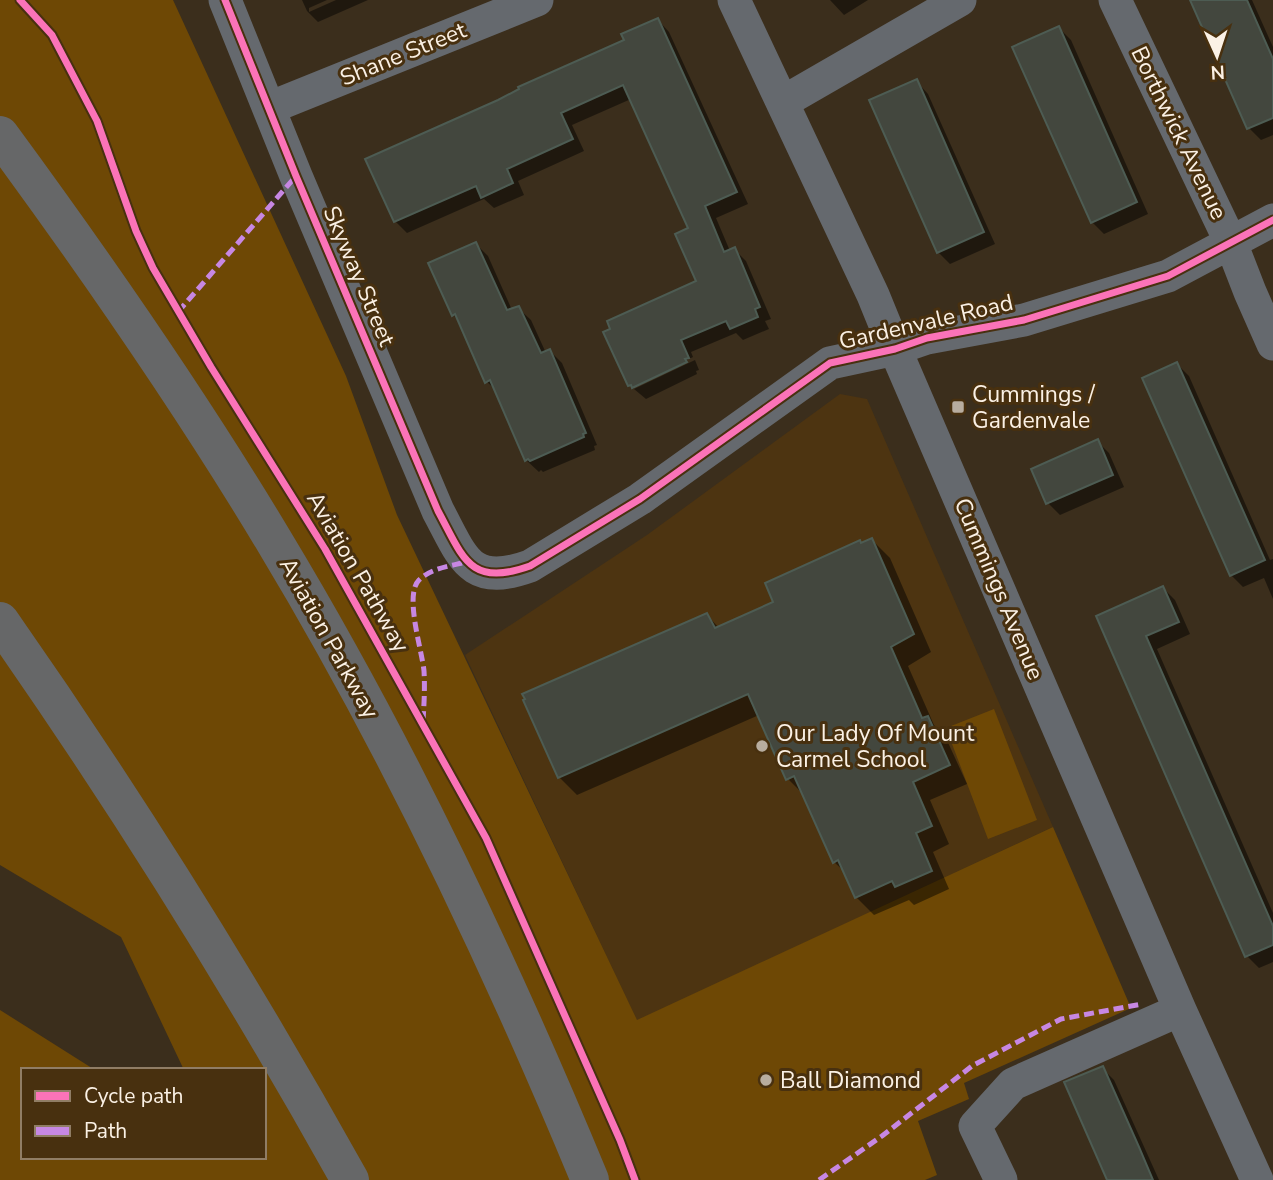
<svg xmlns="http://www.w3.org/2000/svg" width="1273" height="1180" font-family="'Nunito Sans',sans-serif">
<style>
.built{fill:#4d3411}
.green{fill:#6e4805}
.shadow{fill:#0007}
.building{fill:#43473e;stroke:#4d5c53;stroke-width:2}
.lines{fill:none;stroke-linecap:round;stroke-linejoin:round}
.minor{stroke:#65696e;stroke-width:33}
.major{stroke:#666768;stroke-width:38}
.quiet{stroke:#c787e3;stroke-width:5;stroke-dasharray:10 5;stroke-linecap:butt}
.cycleway-casing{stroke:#48300f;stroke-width:11}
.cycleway{stroke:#fb73b8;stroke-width:7}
.poi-dot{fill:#b8ad9f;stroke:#48300f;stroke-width:2.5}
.labels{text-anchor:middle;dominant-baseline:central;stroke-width:6;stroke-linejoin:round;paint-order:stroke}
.street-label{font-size:23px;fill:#fbf1e5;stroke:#48300f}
.poi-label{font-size:23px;fill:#fbf1e5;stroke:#48300f;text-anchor:start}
</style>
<rect width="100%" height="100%" fill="#3b2e1c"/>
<path class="built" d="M840,394L867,399L1053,827L637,1021L465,655L647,535Z"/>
<path class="green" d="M0,0H173L346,376L397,515L637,1020L1053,827L1131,1008L964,1083L969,1099L918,1121L937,1175L925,1180H0V1010L95,1070H23V1157H264V1070H184L121,937L0,865Z
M994,709L1037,820L988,839L946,728Z"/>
<path class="shadow" d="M302,0H327L309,8V12L336,0H368L318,22L307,11Z
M830,0H868L844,15Z
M1192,0H1252L1273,47V135L1261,140L1249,128Z
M658,20L669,32L748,204L716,218L730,251L734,249L746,261L771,319L765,321L769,329L743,340L736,333L691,352L693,357L634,385V389L630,385L698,282L691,229L631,99L572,125L584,151L518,181L524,195L494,208L484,199L407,233L395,221L499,102L626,41Z
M1059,28L1071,40L1148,214L1104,234L1092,222Z
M916,81L928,94L995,244L950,264L938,252Z
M476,244L488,256L512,310L518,308L531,320L546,353L550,351L562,363L597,445L594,446L595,450L543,472L541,470L539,472L526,460L497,391L487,382L460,321L453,315Z
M695,360L699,370L696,371L697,374L646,399L634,389Z
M1177,364L1189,376L1270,560L1273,559V599L1264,578L1243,587L1231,575Z
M1097,441L1109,453L1124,487L1060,515L1048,503Z
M872,540L890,558L931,652L908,666L934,725L945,736L967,784L930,800L949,844L933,852L949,889L914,905L909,900L874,915L856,897L846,873L834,862L805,796L788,779L759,715L577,795L559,777L707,615L719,628L776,603L862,544Z
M1163,588L1175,600L1190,634L1157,649L1273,913V962L1259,968L1247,956L1099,617Z
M1102,1068L1114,1080L1159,1180H1109Z"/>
<path class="building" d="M1190,0H1247L1273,59V118L1247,129Z
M658,18L737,192L705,206L724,252L735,247L760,307L755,309L758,317L730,329L726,321L681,340L689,358L685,359L687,362L632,388L631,385L628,386L603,332L610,329L607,321L696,281L675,234L688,228L623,85L561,113L573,139L507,169L513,183L481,198L476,186L394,222L365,159L498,100L519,89L518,87L624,40L621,34Z
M1059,26L1137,202L1091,223L1012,47Z
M917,79L984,232L937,253L869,100Z
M476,242L507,310L519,306L541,353L550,349L586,433L583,434L584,437L530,461L528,459L525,461L490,380L485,383L455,314L452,316L428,263Z
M1177,362L1265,560L1230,576L1142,378Z
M1098,439L1113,475L1046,504L1031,469Z
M872,538L914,634L891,647L922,718L928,716L950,765L913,782L932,826L916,833L932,871L895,887L892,881L855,898L838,860L833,863L794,776L786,780L748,694L558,778L523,700L525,699L522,694L707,613L715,628L773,602L765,583L860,540L861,543Z
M1163,586L1179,622L1146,636L1273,926V945L1245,957L1096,616Z
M1103,1066L1139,1147L1153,1180H1107L1064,1082Z"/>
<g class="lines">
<path class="minor" d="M225,0L296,176L438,511C463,557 469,588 530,566L640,499L830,363L895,349L927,338L1024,320L1168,276L1273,220
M734,0L873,295L895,349L1180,1010L1257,1180
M1115,0L1231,243L1250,292L1273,344
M783,102L960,0
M269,108L537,0
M1001,1180L975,1126L1013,1084L1180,1010"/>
<path class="major" d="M0,135C97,267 190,401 274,541C397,745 499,960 590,1180
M0,621C126,801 243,988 350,1180"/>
<path class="quiet" d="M178,312L296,176
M423,721C424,705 425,688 424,671C422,650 404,595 419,580C431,568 451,566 466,562
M819,1180L882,1136L972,1066L1061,1019L1142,1004"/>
<defs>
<path id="cycleway" d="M20,0L52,35L97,121L136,231L153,268L211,367L325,549L486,838L620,1140L635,1180
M225,0L296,176L438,511C463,557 469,588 530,566L640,499L830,363L895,349L927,338L1024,320L1168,276L1273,220"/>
</defs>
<use href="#cycleway" class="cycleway-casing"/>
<use href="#cycleway" class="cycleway"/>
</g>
<g class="poi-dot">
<rect x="951" y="400" width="14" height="14" rx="3.5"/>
<circle cx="762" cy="746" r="7"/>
<circle cx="766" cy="1080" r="7"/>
</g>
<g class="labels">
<g class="street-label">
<text transform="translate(403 54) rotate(-22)">Shane Street</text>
<text transform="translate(1179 133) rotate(64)">Borthwick Avenue</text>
<text transform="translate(359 276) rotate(67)">Skyway Street</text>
<text transform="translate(926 322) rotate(-13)">Gardenvale Road</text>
<text transform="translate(358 572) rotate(60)">Aviation Pathway</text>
<text transform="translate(999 589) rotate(67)">Cummings Avenue</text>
<text transform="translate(329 638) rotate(61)">Aviation Parkway</text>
</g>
<g class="poi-label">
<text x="972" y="394">Cummings /<tspan x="972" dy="26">Gardenvale</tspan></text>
<text x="776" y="733">Our Lady Of Mount<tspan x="776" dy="26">Carmel School</tspan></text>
<text x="780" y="1080">Ball Diamond</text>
</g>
</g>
<rect x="21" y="1068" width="245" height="91" fill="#48300f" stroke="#907d65" stroke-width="2"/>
<rect x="35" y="1091" width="35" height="10" fill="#fb73b8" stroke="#907d65" stroke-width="2"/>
<text x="84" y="1103" font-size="21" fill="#fbf1e5">Cycle path</text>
<rect x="35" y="1126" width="35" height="10" fill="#c787e3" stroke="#907d65" stroke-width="2"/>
<text x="84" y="1138" font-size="21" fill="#fbf1e5">Path</text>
<g transform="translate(1217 56) rotate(177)" stroke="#48300f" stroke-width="5" paint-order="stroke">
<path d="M0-5L12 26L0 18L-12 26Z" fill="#fbf1e5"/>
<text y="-10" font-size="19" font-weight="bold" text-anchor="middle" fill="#fbf1e5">N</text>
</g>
</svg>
